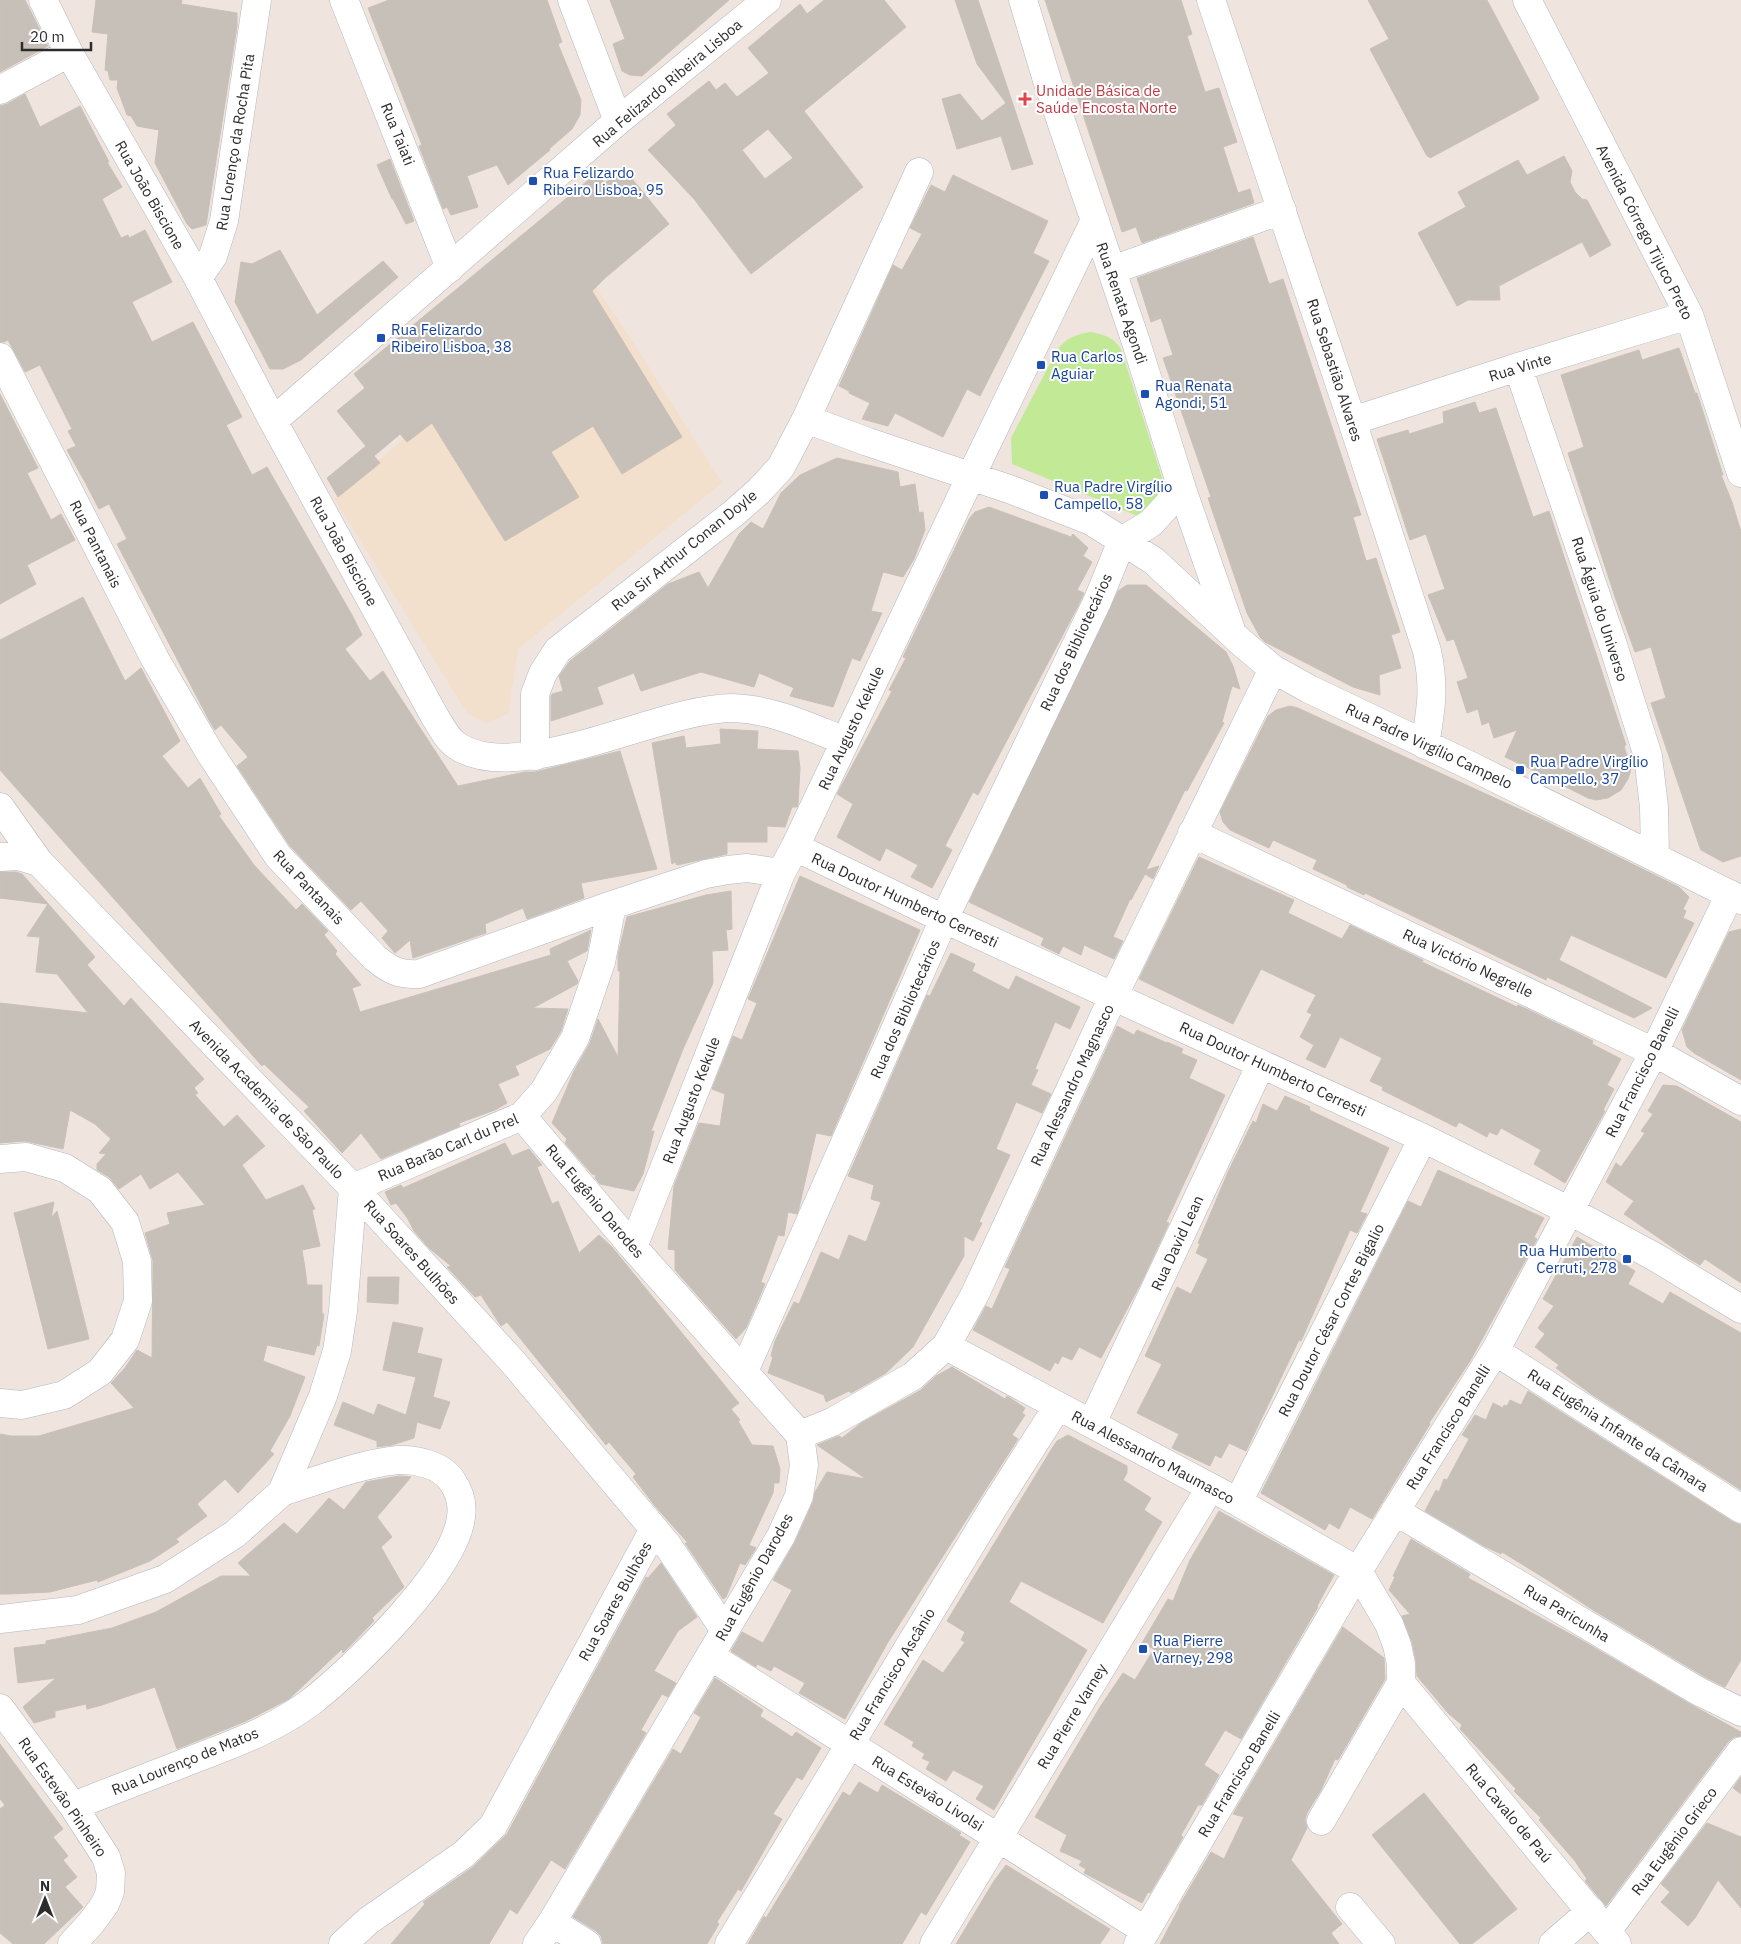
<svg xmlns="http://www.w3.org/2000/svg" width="1741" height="1944" font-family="'IBM Plex Sans',sans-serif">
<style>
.education{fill:#f2dfcc}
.green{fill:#c2ea96}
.building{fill:#c7c0b9;stroke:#cbc0b7;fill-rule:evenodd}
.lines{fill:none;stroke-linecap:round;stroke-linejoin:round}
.minor-casing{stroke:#b2b7c1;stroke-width:29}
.minor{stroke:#fff;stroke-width:28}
.health-dot{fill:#e0444e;stroke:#fff;stroke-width:2}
.transit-dot{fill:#1a4fb4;stroke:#fff;stroke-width:2}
.labels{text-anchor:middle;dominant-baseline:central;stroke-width:4;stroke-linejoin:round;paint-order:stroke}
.street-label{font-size:15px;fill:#2c2c2c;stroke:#fff}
.health-label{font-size:15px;fill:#be3a42;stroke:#fff;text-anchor:start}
.transit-label{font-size:15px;fill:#164399;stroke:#fff;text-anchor:start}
</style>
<rect width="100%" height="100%" fill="#efe5de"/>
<path class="education" d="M593,283L635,345L722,483L518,649L508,714L486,723L467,713L334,498L526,335Z"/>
<path class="green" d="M1091,332C1106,335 1116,338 1122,352L1167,493L1159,525L1012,464L1011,438L1057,350C1066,338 1076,334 1091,332Z"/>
<path class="building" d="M0,0H25L48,46L0,72Z
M96,0H182L181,4L237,13V26L206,225L192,229L187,224L155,163L159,130L137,126L131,116L127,115L117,88L118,80H110L108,71L105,70L108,34L92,32Z
M389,0H547L562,42L558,44L581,100L580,115L572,129L549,149L550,150L508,185L497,165L467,176L478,207L451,215L447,207L443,209L419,146L422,145L368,8Z
M610,0H729L642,76L630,75L622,71L613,44L625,39Z
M824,0H884L906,27L804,111L863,187L751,274L694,199L648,150L676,125L667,114L709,81L716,90L725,83L737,97L769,73L748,48L800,4L807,14ZM768,129L793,158L765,179L742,150Z
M955,0H978L1033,164L1012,170L1001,136L957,149L942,99L960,94L982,121L1006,103L977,64Z
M1045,0H1181L1192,34L1187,36L1205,92L1219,88L1237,142L1223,147L1238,193L1250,189L1254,203L1142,243L1136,227L1122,232Z
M1368,0H1487L1539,98L1538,100L1430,158L1428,156H1427L1370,49L1389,39Z
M25,94L40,127L80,106L109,162H107L122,187L102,199L121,238L128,235L129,238L145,230L172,282L132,302L152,342L193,322L242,417L226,425L252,475L267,467L352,615L362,635L345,649L370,681L383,671L458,786L525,772H535L620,751L657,869L581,883L584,898L527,919L523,908L485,924L486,933L413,958L410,940L395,953L382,938L388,931L361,901L351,910L290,846L237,766L248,757L221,725L215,730L210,722L117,544L127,539L109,504L99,509L85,482L67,450L76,446L68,431L72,429L40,365L25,372L8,340L4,342H0V106L7,104Z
M1564,156L1572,171L1570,182L1575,192L1582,199L1587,200L1611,245L1590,257L1582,242L1499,286L1500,300H1468L1457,306L1418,233L1466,207L1458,192L1518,160L1527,175Z
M390,159L414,221L406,224L393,199H392L377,165Z
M624,169L669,224L605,278L592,291L682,437L622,474L593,426L551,452L579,497L505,541L432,423L407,442L400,434L374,456L380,463L338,497L327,478L366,446L337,411L365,388L354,374L597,173L605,183Z
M953,175L1048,221L1033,253L1049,261L980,396L967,389L943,437L895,413L888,426L862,419L870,403L849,393V391L839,386L893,265L902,270L922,234L910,228L931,185L945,192Z
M1253,237L1269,284L1283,279L1361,515L1353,517L1366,561L1376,558L1400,632L1391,635L1401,668L1379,675L1380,695L1353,687L1265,642L1260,637L1247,613L1208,498L1211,497L1163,358L1173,355L1161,318L1151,322L1137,278Z
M280,250L317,315L383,261L398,277L301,360L283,369H270L235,302L241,262L252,264Z
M1679,348L1695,393H1697L1723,475H1721L1732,502L1741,532V856L1723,862L1701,850L1700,848L1651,703L1666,698L1651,647L1635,652L1615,597L1568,453L1584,447L1561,375L1639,350L1642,360Z
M0,394L38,468L27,473L51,520L61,514L75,540L27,565L36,584L0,604Z
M1475,402L1479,413L1496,408L1533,517L1549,511L1626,745L1624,746L1631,769L1628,779L1621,790L1608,798L1596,800L1588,798L1564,786L1563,784L1505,757L1517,730L1494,738L1489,722L1482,725L1478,709L1467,713L1462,697L1457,682L1468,678L1454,639L1447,641L1428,595L1445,589L1440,575L1426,534L1410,540L1377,439L1408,430L1409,434L1444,423L1443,412Z
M837,458L898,472L900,487L915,484L919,513L923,512L925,530L914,559L903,577L883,572L871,611L882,613L860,661L852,658L833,707L790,696L794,688L759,673L754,687L701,672L641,691L634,673L597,687L603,704L551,721V697L552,694L563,691L559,676L570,661L668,584L699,572L708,588L739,534L751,522L763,529L781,493L800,475Z
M989,507L1071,537L1073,534L1088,548L1083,556L1092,562L1077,590L1084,593L1078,606L978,795L973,792L945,846L952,850L932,888L911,877L918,865L886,848L880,861L837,837L853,804L837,794L892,691L889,690L906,658L903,657L969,519L975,512Z
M1127,585H1146L1226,652L1233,666L1240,689L1232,686L1222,722L1224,723L1187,791L1185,790L1146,870L1159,866L1153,879L1145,874L1131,900L1130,899L1113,937L1123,941L1114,959L1084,945L1081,955L1063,946L1059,954L1041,945L1044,938L969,902L1118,591Z
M83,597L125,681L141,668L180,741L162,756L188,788L200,778L221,814L219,816L254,865L296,910L302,904L328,931L324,935L337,951L335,954L361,985L352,988L360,1012L551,955L550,949L591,930L587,951L567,961L578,981L577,984L533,1008L568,1009L561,1031L550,1049L515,1066L519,1075L498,1084L507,1103L495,1110L459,1123L460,1126L381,1159L361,1133L342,1153L304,1111L309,1107L264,1064L262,1066L0,770V640Z
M1290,706L1298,708L1545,821L1679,887L1689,897L1683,909L1686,911L1683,918L1694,923L1666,978L1571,935L1559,960L1652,1008L1634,1018L1621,1012L1547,977L1546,980L1365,893L1364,895L1347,887V885L1313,869L1317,860L1273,840L1269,848L1230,830L1223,822L1220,812L1268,716L1276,710Z
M720,729L758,731L757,749L798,751L800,768L798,804L797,807H792L785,827L767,826V842H727V854L677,865L675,862L672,864L652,743L684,736L686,748L721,744Z
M1199,857L1294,900L1288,913L1342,939L1350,925L1423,960L1422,962L1517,1007L1518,1005L1573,1031L1593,1041L1592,1044L1621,1059L1607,1085L1614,1089L1603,1110L1605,1111L1565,1183L1534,1164L1541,1150L1501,1128L1497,1135L1489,1132L1487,1137L1459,1122L1456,1127L1382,1090L1383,1087L1370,1081L1382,1058L1340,1037L1325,1068L1306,1059L1314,1045L1300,1037L1312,1014L1307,1012L1316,995L1261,969L1233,1024L1139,979Z
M0,872H16L22,874L95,957L87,965L124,1006L131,998L204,1079L194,1088L198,1093L195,1095L224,1127L237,1115L265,1146L242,1165L266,1200L303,1185L315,1209L312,1210L320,1246L302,1250L305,1268L307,1285H322V1314H324L319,1346L317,1345L314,1355L267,1345L263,1361L305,1377L290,1416L270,1451L274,1454L238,1493L225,1479L197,1504L207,1516L176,1539L179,1542L150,1561L98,1582L97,1580L50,1592L9,1594H0V1434L11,1436H39L134,1408L111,1383L125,1368L137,1350L152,1358L153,1261L145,1233L170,1224L167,1213L205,1205L178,1172L150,1189L141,1174L119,1189L109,1177L97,1170V1164L106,1154L99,1153L111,1139L95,1124L70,1110L63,1149L25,1141L0,1143V1003L88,1013L57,974L36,972L40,937L27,936L48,904L0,898Z
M800,876L920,930L831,1136L816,1133L799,1208L797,1214L788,1212L784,1236L778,1235L761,1282L765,1284L746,1328L736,1339L675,1270V1250L668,1249L674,1186L699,1123L720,1126L725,1094L712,1089L733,1036L742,1040L757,1003L748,999Z
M731,891L732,929L726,930L728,950L712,951L713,983L683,1049L651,1131H654L643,1174L634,1191L600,1184L595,1178L596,1175L592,1174L565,1143L567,1139L552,1123L574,1071L590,1043L598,1019L618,1057L620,971H618V955L627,917L706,895Z
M1741,929V1080L1694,1053L1687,1047L1682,1030L1729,932Z
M951,953L975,964L972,971L1009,990L1016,976L1080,1007L1070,1029L1055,1022L1035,1069L1038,1070L1031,1085L1051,1094L1042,1113L1016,1102L996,1149L1010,1155L979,1222L982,1223L973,1241L964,1236V1256L913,1347L886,1373L851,1393L849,1391L826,1402L824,1395L768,1373L773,1357L771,1356L775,1341L794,1302L799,1304L821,1252L839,1260L849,1235L866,1242L881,1202L871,1199L874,1185L848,1176L927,995L930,996Z
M1117,1026L1134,1035L1137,1030L1167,1043V1042L1183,1049L1181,1053L1197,1060L1189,1078L1225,1095L1166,1222L1169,1223L1141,1283L1101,1358L1079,1347L1072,1360L1062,1356L1058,1364L1055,1362L1050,1371L973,1330L986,1306L992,1309L1010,1269L1005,1267Z
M1663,1085L1677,1086L1741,1122V1283L1705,1259L1700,1265L1688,1258L1624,1214L1634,1201L1606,1182L1616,1163L1621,1167L1645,1133L1641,1131L1653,1114L1648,1111Z
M1285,1096L1310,1107L1309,1110L1389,1148L1360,1212L1367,1214L1357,1233L1350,1230L1301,1341L1299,1340L1246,1451L1229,1443L1221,1458L1215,1455L1210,1466L1172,1448L1179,1434L1137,1413L1162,1364L1145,1356L1176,1289L1177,1287L1191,1294L1208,1259L1196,1253L1200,1244L1198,1243L1229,1170L1253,1121L1256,1123L1263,1104L1277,1111Z
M505,1143L512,1156L529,1149L542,1165L537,1167L552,1204L558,1201L579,1253L599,1235L612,1247L739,1403L731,1409L740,1420L738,1421L752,1445L773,1446L780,1469L779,1483H774L773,1493L749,1545L756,1548L745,1565L740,1563L726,1597L723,1599L685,1543H688L655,1506L633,1477L636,1474L609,1442L606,1445L507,1322L501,1326L481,1295L475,1297L447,1267L451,1266L429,1248L414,1231L408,1219L396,1203L391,1205L385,1192L401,1185L403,1188Z
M1438,1170L1544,1218L1534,1237L1537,1239L1470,1361L1429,1423L1430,1424L1372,1519L1350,1507L1339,1529L1329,1523L1325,1530L1261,1493L1408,1201L1421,1207Z
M54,1202L51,1218L57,1211L89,1339L48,1349L14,1213Z
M1577,1237L1635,1271L1628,1284L1663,1304L1670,1292L1741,1333V1490L1591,1394L1556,1368L1559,1365L1535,1347L1545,1334L1538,1328L1554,1306L1543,1299Z
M368,1277H399L398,1304L367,1302Z
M393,1322L423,1328L417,1353L442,1359L433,1397L450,1402L440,1429L417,1422L414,1438L392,1445L377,1447V1441L334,1425L343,1402L374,1415L378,1404L406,1415L416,1377L383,1370Z
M952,1367L1005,1399L1007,1396L1025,1408L1022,1413L1025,1415L1012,1435L1018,1439L888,1642L845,1719L799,1693L805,1683L774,1666L771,1671L757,1664L756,1667L731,1651L742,1632L763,1643L792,1590L773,1580L795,1542L813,1502L815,1492L827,1472L866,1479L817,1445L839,1436L842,1438L861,1423L921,1390L936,1376Z
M1528,1391L1733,1522L1741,1525V1660L1725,1687L1705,1677L1593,1610L1546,1579L1502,1552L1501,1554L1484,1546L1425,1511L1436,1490L1439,1492L1444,1479L1447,1480L1469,1439L1462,1435L1475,1415L1486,1420L1493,1403L1503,1408L1504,1405L1507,1406L1510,1400L1521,1405Z
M1068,1435L1127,1466V1473L1123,1480L1151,1498L1144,1510L1162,1522L1103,1623L1021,1581L1009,1602L1087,1650L994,1810L976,1799L984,1786L953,1770L946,1781L926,1769L930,1762L922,1758L925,1754L912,1746L914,1742L884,1724L923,1660L943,1673L965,1642L961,1640L965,1632L947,1621L1051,1450L1057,1441Z
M399,1476L411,1477L377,1517L392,1537L381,1547L404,1587L372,1618L374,1621L343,1653L342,1649L289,1699L246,1721L177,1749L155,1687L102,1705L87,1709L86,1704L55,1711V1717L34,1723L23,1707L56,1678L18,1683L14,1648L46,1644V1641L112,1628L156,1612L221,1576H251L238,1563L284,1523L297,1534L329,1498L344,1510L366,1482Z
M1219,1511L1334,1575L1317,1606L1318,1607L1241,1739L1225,1730L1204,1765L1219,1775L1202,1805H1198L1181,1835L1183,1837L1150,1893L1148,1892L1142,1903L1084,1873L1086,1869L1079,1865L1082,1861L1060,1851L1067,1835L1035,1817L1100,1707L1123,1673L1135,1680L1154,1649L1142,1643L1168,1599L1173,1601L1190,1560Z
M1411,1539L1470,1574L1468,1578L1583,1641L1690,1704L1741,1732V1736L1734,1737L1728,1742L1606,1906L1585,1881L1587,1879L1575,1861L1539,1820L1541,1818L1514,1791L1516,1789L1460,1729L1462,1725L1448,1713L1417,1676L1416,1661L1412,1642L1402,1616L1410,1614L1389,1590L1395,1577L1393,1576Z
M661,1563L697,1617L678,1631L654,1671L676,1683L668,1697L662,1694L650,1714L641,1730L646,1733L565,1869L551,1860L517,1914L510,1909L489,1944H391L425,1904L423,1902L473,1867L507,1834L646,1577L648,1578Z
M1343,1627L1384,1658L1385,1679L1338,1760L1335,1759L1321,1790L1307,1813L1305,1820L1307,1828L1291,1860L1342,1924L1331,1933L1339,1944H1160L1180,1906H1179L1211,1852L1224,1859L1244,1817L1233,1814Z
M715,1678L763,1710L760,1716L792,1737L796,1732L821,1748L802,1780L797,1777L773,1814L782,1819L741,1891L738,1889L717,1922L719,1924L707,1944H603L601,1936L596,1931L573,1917L673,1749L681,1754L701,1717L694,1713Z
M0,1744L63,1829L53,1837L68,1856L63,1860L77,1877L65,1887L83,1907L44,1944H13L0,1933V1809L5,1805L0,1799Z
M1741,1777V1794L1733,1788Z
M859,1782L878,1793L882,1785L961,1833L959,1835L970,1842L926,1915L921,1912L902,1944H748L764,1916L766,1918L843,1792L850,1796Z
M1424,1793L1517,1909L1472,1944H1460L1372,1835Z
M1707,1823L1741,1837V1908L1718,1880L1695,1918L1688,1926L1661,1902L1670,1892L1661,1884Z
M1006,1865L1110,1929L1100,1944H956L994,1881Z"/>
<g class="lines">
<defs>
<path id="minor" d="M43,0L69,53L198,278L273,421L435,717C441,726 447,739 456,745C516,788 659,708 732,708C772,709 809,727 845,741
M344,0L450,268
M572,0L618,121
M1023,0L1047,80L1135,339L1182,489L1231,630
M1211,0L1352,421L1427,651C1435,688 1431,709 1425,745
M1527,0L1689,315L1741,473
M0,90L69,53
M1112,270L1282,210
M198,278L213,256L224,221L257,0
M0,357L155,659L210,753L278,856L375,958C391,971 400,975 419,974L612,905L706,874L728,870L747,868L781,873
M1518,367L1612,642L1648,756L1654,807L1655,856
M806,419L868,442L1012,490L1091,521L1154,561L1242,643L1273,669L1309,689L1473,767L1741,900
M273,421L618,121L767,0
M1352,421L1518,367L1689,315
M535,756V694L543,673L558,650L734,513L759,491L781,467L806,419L919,172
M0,807L39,862L353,1188L512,1361L654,1529L493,1826L464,1854L368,1921L343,1944
M1192,833L1654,1052L1741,1101
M795,847L944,919L1423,1138L1570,1211L1655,1257L1741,1309
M0,857L19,856L39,862
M522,1116L633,1247L800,1435L804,1465L799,1496L781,1536L552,1922L537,1944
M0,1159L26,1157L65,1168L100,1190L125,1222L137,1261L138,1301L125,1340L100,1372L64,1395L22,1405L0,1403
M353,1188L522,1116L544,1091L575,1038L601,962L612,905
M633,1247L781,873L795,847L971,476L1095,220
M946,1346L1238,1502L1358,1571L1389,1624L1397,1645L1401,1664V1683L1321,1821
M1495,1351L1741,1509
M744,1371L944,919L1097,602L1122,541L1151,523L1182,489
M1092,1423L1261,1064
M800,1435L832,1422L913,1376L946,1346L975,1294L1113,997L1273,669
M1238,1502L1423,1138
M1395,1511L1698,1691L1741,1712
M654,1529L668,1546L724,1629
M0,1619L78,1610L165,1579L235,1534L282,1492L323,1396L337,1351L343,1311L353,1188
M710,1656L1146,1931
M1401,1683L1617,1944
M0,1708L73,1806L106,1857L111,1873L110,1892L105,1904L92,1922L72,1944
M73,1806C112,1791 150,1776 189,1761C231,1745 275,1729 311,1702C354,1668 455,1571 461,1517C463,1504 459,1491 452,1481C442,1465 416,1459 398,1460C359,1464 319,1480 282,1492
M1350,1907L1381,1944
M552,1922L587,1944
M1607,1931L1741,1751
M729,1944L993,1508L1058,1406
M934,1944L1210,1488
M1138,1944L1358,1571L1495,1351L1654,1052L1730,894
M1553,1944L1591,1911"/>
</defs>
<use href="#minor" class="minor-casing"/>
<use href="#minor" class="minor"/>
</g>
<path class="health-dot" d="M1022.5 91.5h5v5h5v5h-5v5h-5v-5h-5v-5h5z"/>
<g class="transit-dot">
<rect x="528" y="176" width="10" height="10" rx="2.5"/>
<rect x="376" y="333" width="10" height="10" rx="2.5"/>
<rect x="1036" y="360" width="10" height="10" rx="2.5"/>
<rect x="1140" y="389" width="10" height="10" rx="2.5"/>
<rect x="1039" y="490" width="10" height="10" rx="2.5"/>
<rect x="1515" y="765" width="10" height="10" rx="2.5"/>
<rect x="1622" y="1254" width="10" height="10" rx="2.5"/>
<rect x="1138" y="1644" width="10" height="10" rx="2.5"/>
</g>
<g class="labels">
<g class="street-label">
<text transform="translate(667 83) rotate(-40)">Rua Felizardo Ribeira Lisboa</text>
<text transform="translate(398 134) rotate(68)">Rua Taiati</text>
<text transform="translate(235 142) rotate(-81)">Rua Lorenço da Rocha Pita</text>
<text transform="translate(150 195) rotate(60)">Rua João Biscione</text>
<text transform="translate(1645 232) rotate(63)">Avenida Córrego Tijuco Preto</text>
<text transform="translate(1122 303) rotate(71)">Rua Renata Agondi</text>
<text transform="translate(1520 367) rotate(-17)">Rua Vinte</text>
<text transform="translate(1335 370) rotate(72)">Rua Sebastião Alvares</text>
<text transform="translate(96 544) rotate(63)">Rua Pantanais</text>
<text transform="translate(684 550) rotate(-39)">Rua Sir Arthur Conan Doyle</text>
<text transform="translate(344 551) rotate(61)">Rua João Biscione</text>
<text transform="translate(1600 609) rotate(72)">Rua Águia do Universo</text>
<text transform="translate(1076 642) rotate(-65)">Rua dos Bibliotecários</text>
<text transform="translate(851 728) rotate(-65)">Rua Augusto Kekule</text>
<text transform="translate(1429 746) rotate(25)">Rua Padre Virgílio Campelo</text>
<text transform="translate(309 887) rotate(47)">Rua Pantanais</text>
<text transform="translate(905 900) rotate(25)">Rua Doutor Humberto Cerresti</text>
<text transform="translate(1468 963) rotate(25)">Rua Victório Negrelle</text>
<text transform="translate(905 1009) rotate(-66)">Rua dos Bibliotecários</text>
<text transform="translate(1273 1069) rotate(25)">Rua Doutor Humberto Cerresti</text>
<text transform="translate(1642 1072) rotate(-63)">Rua Francisco Banelli</text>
<text transform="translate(1072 1085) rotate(-65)">Rua Alessandro Magnasco</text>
<text transform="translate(267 1099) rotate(46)">Avenida Academia de São Paulo</text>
<text transform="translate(691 1100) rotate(-69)">Rua Augusto Kekule</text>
<text transform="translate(448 1147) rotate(-23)">Rua Barão Carl du Prel</text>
<text transform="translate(595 1201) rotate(50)">Rua Eugênio Darodes</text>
<text transform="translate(1177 1243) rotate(-65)">Rua David Lean</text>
<text transform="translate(412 1252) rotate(48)">Rua Soares Bulhões</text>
<text transform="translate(1331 1320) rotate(-63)">Rua Doutor César Cortes Bigalio</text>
<text transform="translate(1448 1427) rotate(-58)">Rua Francisco Banelli</text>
<text transform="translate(1618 1430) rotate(33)">Rua Eugênia Infante da Câmara</text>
<text transform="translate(1153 1457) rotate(28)">Rua Alessandro Maumasco</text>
<text transform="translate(754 1577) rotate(-61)">Rua Eugênio Darodes</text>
<text transform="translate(615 1601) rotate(-61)">Rua Soares Bulhões</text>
<text transform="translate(1567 1613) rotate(31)">Rua Paricunha</text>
<text transform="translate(892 1674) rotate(-59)">Rua Francisco Ascânio</text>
<text transform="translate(1072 1716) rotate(-59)">Rua Pierre Varney</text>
<text transform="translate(185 1761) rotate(-22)">Rua Lourenço de Matos</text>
<text transform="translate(1239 1774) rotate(-59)">Rua Francisco Banelli</text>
<text transform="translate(928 1793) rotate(32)">Rua Estevão Livolsi</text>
<text transform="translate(63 1797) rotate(55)">Rua Estevão Pinheiro</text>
<text transform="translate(1509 1813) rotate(50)">Rua Cavalo de Paú</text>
<text transform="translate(1674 1841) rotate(-53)">Rua Eugênio Grieco</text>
</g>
<g class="health-label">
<text x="1036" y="90">Unidade Básica de<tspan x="1036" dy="17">Saúde Encosta Norte</tspan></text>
</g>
<g class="transit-label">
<text x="543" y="172">Rua Felizardo<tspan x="543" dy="17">Ribeiro Lisboa, 95</tspan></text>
<text x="391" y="329">Rua Felizardo<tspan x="391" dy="17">Ribeiro Lisboa, 38</tspan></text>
<text x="1051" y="356">Rua Carlos<tspan x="1051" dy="17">Aguiar</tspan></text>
<text x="1155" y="385">Rua Renata<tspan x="1155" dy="17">Agondi, 51</tspan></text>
<text x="1054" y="486">Rua Padre Virgílio<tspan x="1054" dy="17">Campello, 58</tspan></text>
<text x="1530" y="761">Rua Padre Virgílio<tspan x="1530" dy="17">Campello, 37</tspan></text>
<text x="1617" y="1250" text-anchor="end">Rua Humberto<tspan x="1617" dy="17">Cerruti, 278</tspan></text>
<text x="1153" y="1640">Rua Pierre<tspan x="1153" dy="17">Varney, 298</tspan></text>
</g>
</g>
<g transform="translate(45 1899)" stroke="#ffffff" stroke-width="4" paint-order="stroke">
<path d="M0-4L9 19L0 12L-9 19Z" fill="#2c2c2c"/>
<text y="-8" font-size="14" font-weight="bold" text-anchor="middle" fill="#2c2c2c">N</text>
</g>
<path d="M22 42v8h69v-8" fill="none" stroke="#2c2c2c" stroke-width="2.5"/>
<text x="30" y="42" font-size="15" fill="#2c2c2c" stroke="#ffffff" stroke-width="4" paint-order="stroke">20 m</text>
</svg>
